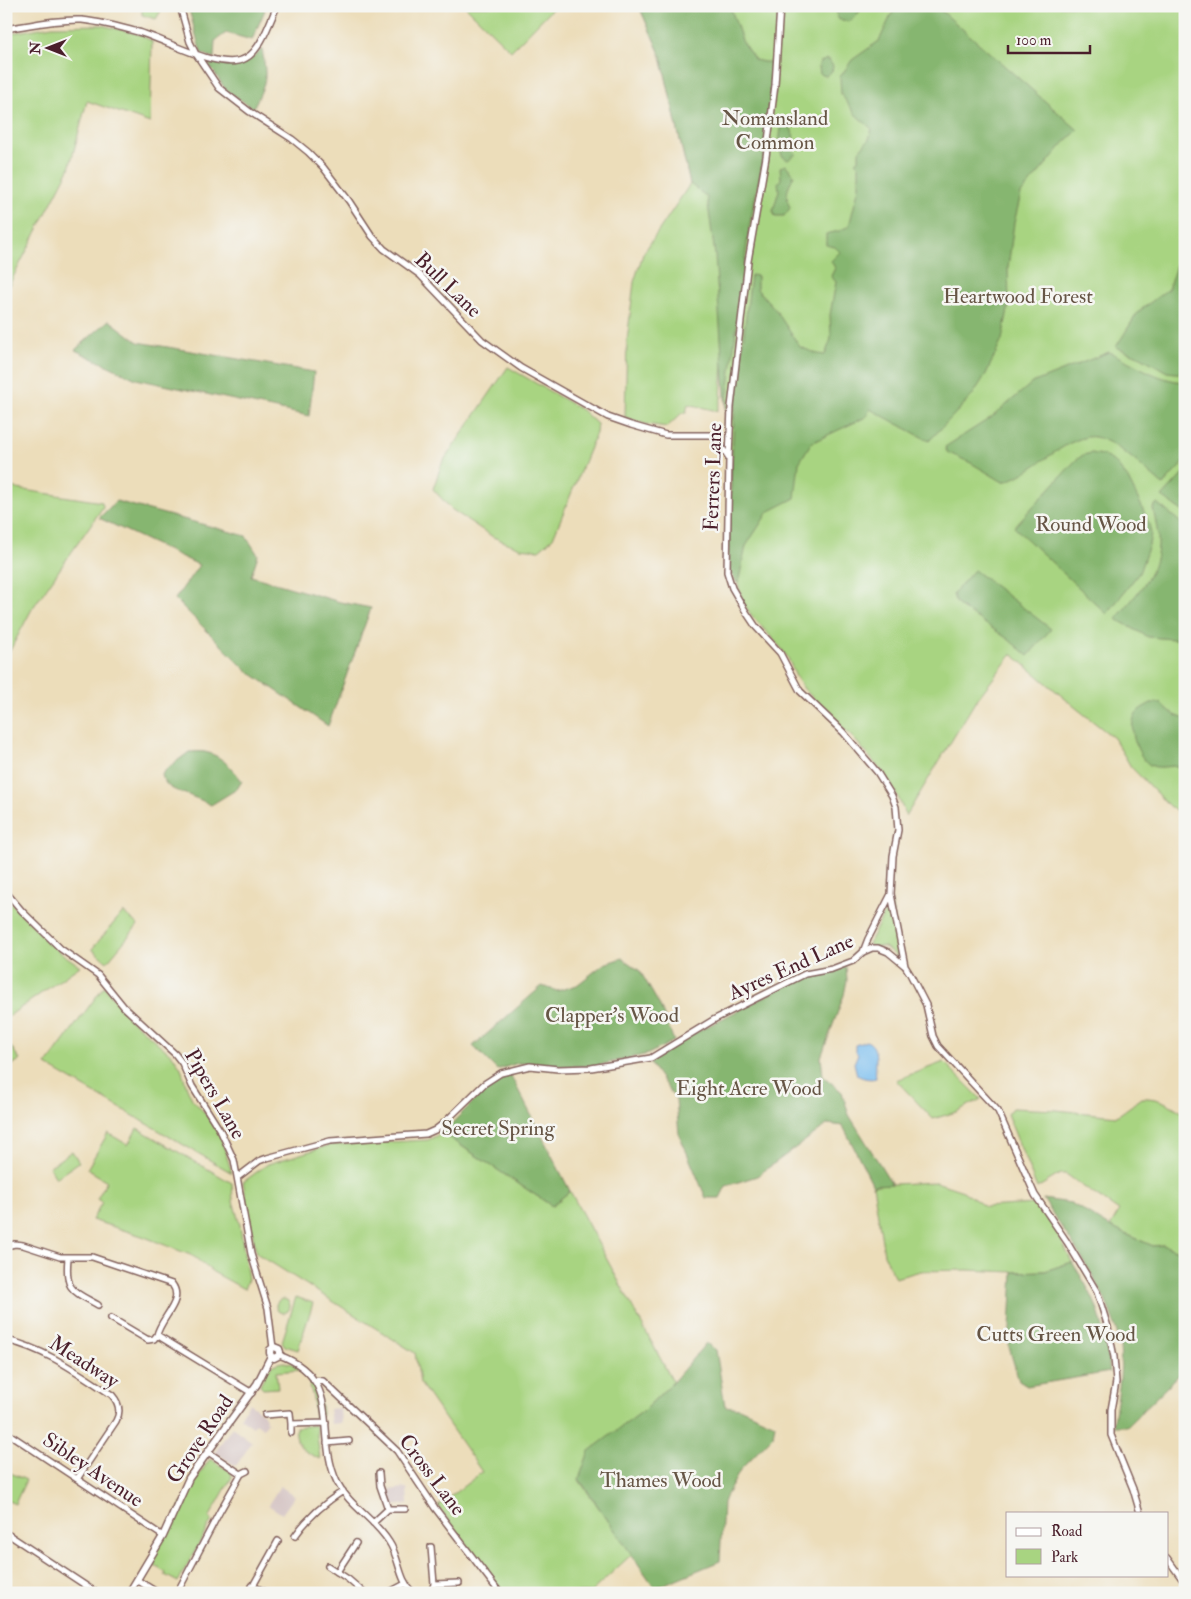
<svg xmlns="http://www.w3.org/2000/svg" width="1191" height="1599" font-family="'IM FELL Double Pica',serif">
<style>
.industrial{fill:#d1bfbf}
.green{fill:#a8d481;stroke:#797a56}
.forest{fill:#86b66f;stroke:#686a4d}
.water{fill:#79bef0;stroke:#626e8e}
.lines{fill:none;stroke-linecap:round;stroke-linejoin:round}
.minor-casing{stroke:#83625d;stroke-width:8}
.tertiary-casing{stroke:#83625d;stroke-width:9}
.minor{stroke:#fff;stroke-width:5}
.tertiary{stroke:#fff;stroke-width:6}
.rail-casing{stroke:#4a1f2b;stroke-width:4}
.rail{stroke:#f6f6f2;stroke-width:2;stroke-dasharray:5.5;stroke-linecap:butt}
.labels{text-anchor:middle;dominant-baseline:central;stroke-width:5;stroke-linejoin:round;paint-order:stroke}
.park-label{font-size:21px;fill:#665545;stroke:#f6f6f2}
.street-label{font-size:21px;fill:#4a1f2b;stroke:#f6f6f2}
</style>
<rect width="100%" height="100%" fill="#f6f6f2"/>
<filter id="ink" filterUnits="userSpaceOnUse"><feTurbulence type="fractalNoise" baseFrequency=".02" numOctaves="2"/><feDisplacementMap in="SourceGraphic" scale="10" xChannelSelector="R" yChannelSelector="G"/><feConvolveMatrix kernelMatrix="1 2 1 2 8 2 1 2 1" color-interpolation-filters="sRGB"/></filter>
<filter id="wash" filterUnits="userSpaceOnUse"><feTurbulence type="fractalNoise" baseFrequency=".0096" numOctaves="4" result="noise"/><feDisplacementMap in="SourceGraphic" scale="20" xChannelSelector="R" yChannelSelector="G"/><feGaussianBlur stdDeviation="1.12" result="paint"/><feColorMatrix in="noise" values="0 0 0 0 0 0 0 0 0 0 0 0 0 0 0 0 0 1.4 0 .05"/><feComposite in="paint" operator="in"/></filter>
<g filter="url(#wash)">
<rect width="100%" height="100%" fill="#ecddba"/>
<path class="industrial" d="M249,1403L263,1413L266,1418L265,1420L268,1422L263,1428L256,1423L253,1427L240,1418Z
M340,1408L341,1423L331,1424L329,1409Z
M232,1427L252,1442L236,1466L215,1452Z
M280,1486L295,1496L282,1514L268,1505Z
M407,1488L408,1504L391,1506L386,1490Z"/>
<path class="green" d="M142,6H164L156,19L142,15Z
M465,6H555L511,51Z
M639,6H1185V816L1169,806L1131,767L1114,738L1076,708L1012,654L975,702L906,816L898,797L885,775L856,741L804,689L796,677L788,658L781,648L752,616L743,603L738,584L728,570L731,481L723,361L721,399L717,411L688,404L686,413H682L667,427L645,424L625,417L627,341L634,282L643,254L690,184L661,56Z
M101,25L138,34L152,41L150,123L87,101L69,169L6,291V34L52,26Z
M508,367L582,410L597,424L596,433L553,538L539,550L520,548L493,537L451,509L433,489L442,463Z
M6,484L17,489L102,502L103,507L32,609L6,658Z
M6,898L57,950L80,966L6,1018Z
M891,901L901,955L900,959L885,947L871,946L869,945L871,938Z
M123,912L138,925L107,962L92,949Z
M104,986L131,1020L174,1057L181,1068L187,1088L192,1099L212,1121L219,1132L232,1173L46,1065Z
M6,1046L12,1048L20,1060L6,1068Z
M944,1062L981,1099L956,1112L933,1119L896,1080Z
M1142,1098C1159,1097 1171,1105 1185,1114V1254L1163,1245L1153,1246L1110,1227L1119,1211L1088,1190L1066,1174H1060L1037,1188L1007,1114L1012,1108L1056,1110L1117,1116Z
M137,1128L232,1183L233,1201L240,1225L248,1279L244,1289L213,1272L193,1256L142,1236L92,1220L102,1202L97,1199L107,1181L87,1169L108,1133L128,1145Z
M442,1133L552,1206L570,1191L673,1382L643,1411L579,1480L632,1554L590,1593H503L438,1506L482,1472L420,1383L415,1353L256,1253L243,1182L268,1164L330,1145L428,1140Z
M72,1151L79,1162L56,1178L49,1167Z
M936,1182L963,1191L985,1207L1036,1204L1056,1230L1072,1262L1045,1271L1013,1272L967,1270L921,1271L895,1278L884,1254L873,1185Z
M296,1297L313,1303L298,1350L285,1346L282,1342Z
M276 1306a7 7 0 1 1 14 0a7 7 0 1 1-14 0Z
M284,1362L293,1364L300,1370L276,1372L278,1388L263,1389L260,1386C266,1372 267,1364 284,1362Z
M308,1378C318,1388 321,1402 322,1415L317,1420L315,1419L313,1398Z
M315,1425L316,1427L320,1459C305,1452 294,1446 296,1427Z
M210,1459L231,1472L232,1477L209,1518L212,1520L178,1582L165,1575L166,1573L150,1563L181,1504H184L196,1479Z
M6,1471L26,1480L15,1504L6,1500Z"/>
<path class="forest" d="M188,6H259L265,10L252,40L226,33L215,41L214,58L201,53Z
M639,6H730L743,43L755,60L764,62H774L768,124L762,165L749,228L726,410L715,255L707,197L690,184L661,56Z
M837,6H860V11L855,17L848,22L838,19L836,10Z
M936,6L1078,130L1064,143L1021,194L1014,223L1008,268L1009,304L1002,340L986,374L972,396L929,441L870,409L866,417L811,443L799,463L795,498L768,512L746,546L738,584L728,570L731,481L734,416L751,275L757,276V289L775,309L800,347L818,354L825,355L831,339L830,315L836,282L831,276L835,268L831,261L840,252L835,247L826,245V234L839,231L849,226L859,187V166L855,162L859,159V151L869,139L872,129L856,115L841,94L840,77L852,60L879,41L895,7Z
M262,49C267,79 267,81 253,108L226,90L207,62C230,65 245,69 262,49Z
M828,59L833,66L832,71L826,76L820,74L819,67L820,62Z
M786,126L791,128L794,137C789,144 790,148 796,154L788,160L782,156L779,144L781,128Z
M786,165L794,175C788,188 784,194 790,208L784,216H775L773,211L779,190L778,183L781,179L780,167Z
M1182,215L1185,217V374L1167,372L1141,357L1116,347L1138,312L1168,289L1178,260Z
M109,320L138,342L314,372L309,416L136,379L75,350Z
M1109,352C1134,363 1158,381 1185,382V461L1163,485C1147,472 1108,432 1087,437C1071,440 1056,452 1043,460C1030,469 1018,478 1003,482L971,463L947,452L945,447L992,417L1032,383Z
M1092,453L1102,455L1115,462L1128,479L1141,505L1149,524L1151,533L1149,545L1139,573L1107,614L1014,527L1076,460L1083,455Z
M1185,472V513L1162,497Z
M116,501L246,536L258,555L251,576L340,602L371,608L328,726L246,670L175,599L199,565L99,518Z
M1157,503L1185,526V640L1148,637L1116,619C1133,598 1157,575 1158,546C1159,533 1155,520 1153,508Z
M974,570L1051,629L1028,656L1008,639L959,606L955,601L953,594Z
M1151,703H1160L1175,715L1185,719V769C1174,762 1161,771 1150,765C1138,757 1129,732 1134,718C1136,710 1144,707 1151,703Z
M189,752C194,752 200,751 205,752C221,755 233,769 242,781L237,789L211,805C205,802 199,799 193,797C180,791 164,790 162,774L169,767Z
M622,958L640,971L660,1006L674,1041L648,1054L595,1066H557L518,1063L497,1070L473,1046L542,986L557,991L577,985L604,964Z
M846,967L847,980L844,995L821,1057L823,1076L842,1092L849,1115L892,1184L873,1185L843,1126L828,1124L757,1176L726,1186L720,1198H706L679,1134L676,1100L650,1063L687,1037L787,985L809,975Z
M510,1074L570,1191L552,1206L442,1133L492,1083Z
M1043,1199L1071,1203L1110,1227L1153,1246L1163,1245L1185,1254V1369L1127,1426H1113C1117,1401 1123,1372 1120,1347C1112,1294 1071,1243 1043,1199Z
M1072,1262C1082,1278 1093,1295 1099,1314C1105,1333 1107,1353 1110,1372L1027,1386L1019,1381L1009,1347L1013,1272L1045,1271Z
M706,1343L716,1350L725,1406L739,1408L775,1424L773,1436L741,1469L723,1502L720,1561L655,1588L579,1479L589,1451L643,1411L673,1382Z"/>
<path class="water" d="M866,1041C881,1046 874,1067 876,1078C870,1080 862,1078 857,1075L854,1063L858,1054L855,1051V1045Z"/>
</g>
<g filter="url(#ink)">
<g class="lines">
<defs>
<path id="minor" d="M180,6L190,42L196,54L219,88L250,112L292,139L308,152L323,167L349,201L372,236L384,249L420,275L482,340L521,368L608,417L631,425L666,435H710L716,438L729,458
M780,6L775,85L766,157L748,261L731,407L729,458L727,572L732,588L746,612L756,627L780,653L800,691L843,732L877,772L892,796L896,807L898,830L893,856L891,894L905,966
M6,29C31,25 57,19 82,20C100,22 120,27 138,32C163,38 221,73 246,58C261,50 270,21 277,6
M6,892L22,911L61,949L98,975L124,1007L175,1054L182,1063L192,1086L221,1132L234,1160L251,1254L268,1308L273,1348
M863,952L868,939L891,894
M238,1177L259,1161L267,1158L330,1141L426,1134L435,1130L444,1123L484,1084L501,1073L530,1066L558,1069L591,1068L651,1058L715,1019L805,974L832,969L853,961L863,952L872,948H878L888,952L905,966L910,974L926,1005L933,1036L938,1046L998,1111L1035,1195L1067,1242L1097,1292L1108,1327L1114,1357L1116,1382L1111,1410V1435L1133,1489L1140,1513
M6,1246L15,1244L23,1245L60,1257H92L172,1284C185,1301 161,1317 157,1335
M68,1258C65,1290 71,1290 98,1305
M111,1318L148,1340L154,1339L157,1335L252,1393
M6,1340C46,1349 78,1373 112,1395C119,1403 121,1412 116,1421L77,1479
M279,1355C345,1379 314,1434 337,1482C349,1506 375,1519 389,1542C400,1558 398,1579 413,1593
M313,1380L323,1381L397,1451L435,1508L500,1593
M265,1415L290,1413L291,1424
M6,1432L163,1536
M291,1433V1424L326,1423
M327,1443L349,1441
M208,1452L241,1474
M379,1473L380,1486L388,1509
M373,1523L388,1509H405
M6,1533L97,1593
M295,1536C308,1517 323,1504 343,1491
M431,1547L434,1584
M1167,1558L1185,1583
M328,1566L348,1579L364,1593
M337,1572L356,1543
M137,1580L158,1593
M252,1586L268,1593
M177,1593L220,1511L241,1474L247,1471
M249,1593L278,1541
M388,1593L405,1584
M431,1593L434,1584L459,1583"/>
<path id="tertiary" d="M129,1593L163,1536L189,1478L257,1384L271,1356L270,1353V1350L274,1347L279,1349L280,1352L278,1356L274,1358L271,1356"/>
</defs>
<use href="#minor" class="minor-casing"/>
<use href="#tertiary" class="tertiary-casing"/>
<use href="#minor" class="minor"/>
<use href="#tertiary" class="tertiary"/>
<defs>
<path id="rail" d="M1182,1593L1185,1591"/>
</defs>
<use href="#rail" class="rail-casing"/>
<use href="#rail" class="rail"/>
</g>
</g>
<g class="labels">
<g class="park-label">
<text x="775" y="118">Nomansland<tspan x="775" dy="24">Common</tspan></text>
<text x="1018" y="296">Heartwood Forest</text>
<text x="1091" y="524">Round Wood</text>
<text x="612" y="1015">Clapper's Wood</text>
<text x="749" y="1088">Eight Acre Wood</text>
<text x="498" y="1128">Secret Spring</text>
<text x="1056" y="1334">Cutts Green Wood</text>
<text x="661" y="1480">Thames Wood</text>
</g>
<g class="street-label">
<text transform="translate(448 285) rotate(44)">Bull Lane</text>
<text transform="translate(713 477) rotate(-88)">Ferrers Lane</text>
<text transform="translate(791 967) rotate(-24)">Ayres End Lane</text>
<text transform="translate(215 1094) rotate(60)">Pipers Lane</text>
<text transform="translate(84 1362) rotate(33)">Meadway</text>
<text transform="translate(200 1439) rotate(-56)">Grove Road</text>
<text transform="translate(93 1470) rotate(34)">Sibley Avenue</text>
<text transform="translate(432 1475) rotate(53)">Cross Lane</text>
</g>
</g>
<rect width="1191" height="1599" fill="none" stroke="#f6f6f2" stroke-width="25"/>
<rect x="1006" y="1512" width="162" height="65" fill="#f6f6f2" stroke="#b1a0a2"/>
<rect x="1016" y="1528" width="25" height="8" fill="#ffffff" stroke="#b1a0a2"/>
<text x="1051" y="1536" font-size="15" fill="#4a1f2b">Road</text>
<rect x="1016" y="1549" width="25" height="15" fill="#a8d481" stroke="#b1a0a2"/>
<text x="1051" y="1562" font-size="15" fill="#4a1f2b">Park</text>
<g transform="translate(48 48) rotate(270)" stroke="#f6f6f2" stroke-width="4" paint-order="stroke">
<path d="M0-4L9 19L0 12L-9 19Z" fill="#4a1f2b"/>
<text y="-8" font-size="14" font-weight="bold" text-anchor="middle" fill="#4a1f2b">N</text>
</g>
<path d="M1008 45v8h82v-8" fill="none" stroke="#4a1f2b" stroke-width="2.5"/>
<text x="1016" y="45" font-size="15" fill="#4a1f2b" stroke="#f6f6f2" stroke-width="4" paint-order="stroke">100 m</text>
</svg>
